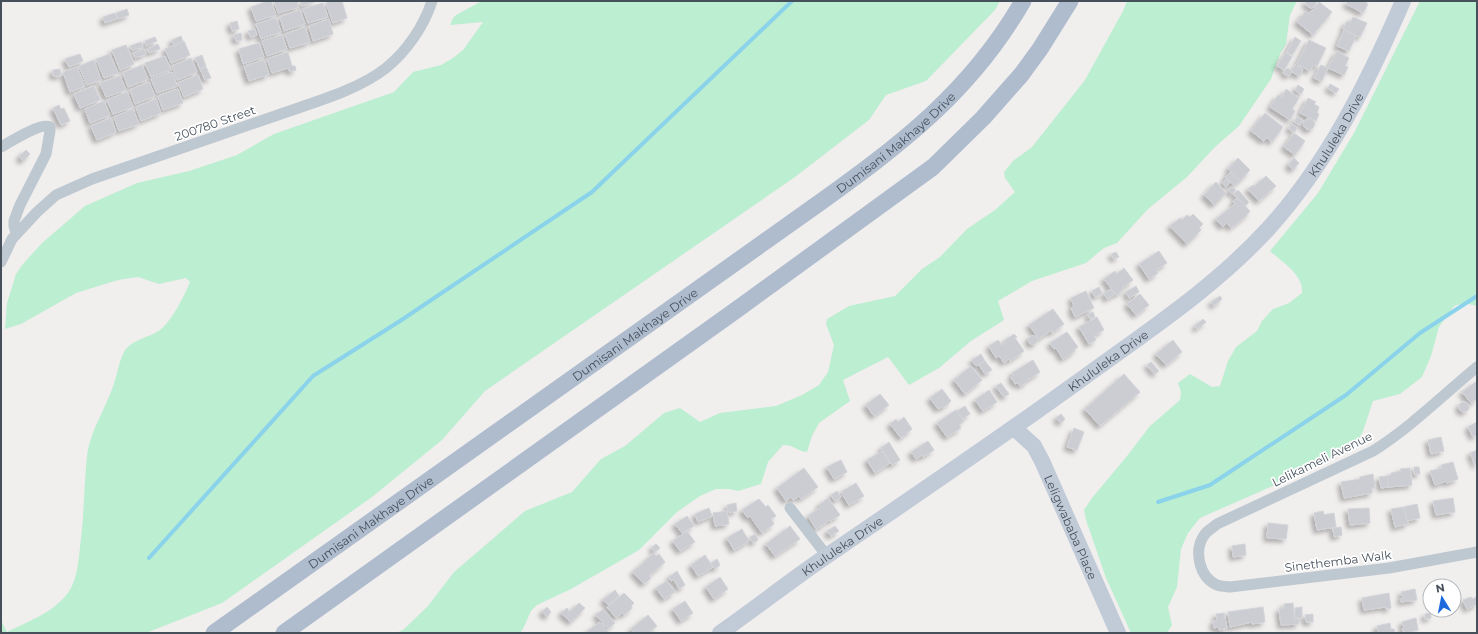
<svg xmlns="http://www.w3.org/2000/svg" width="1478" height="634" font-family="Montserrat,sans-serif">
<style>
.green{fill:#bceed1}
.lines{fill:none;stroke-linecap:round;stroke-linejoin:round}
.stream{stroke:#8ad3ea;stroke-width:4}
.building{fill:#cbcdd3;stroke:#d2d4d9;filter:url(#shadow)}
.street{stroke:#bec8d0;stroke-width:11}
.secondary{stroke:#c1cad7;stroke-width:16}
.primary{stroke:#aebccd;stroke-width:17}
.labels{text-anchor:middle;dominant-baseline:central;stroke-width:3.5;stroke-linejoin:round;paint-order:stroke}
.street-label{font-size:12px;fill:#46505b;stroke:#fff}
</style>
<defs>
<filter id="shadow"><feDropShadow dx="-3.5" dy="3.5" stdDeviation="2" flood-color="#0004"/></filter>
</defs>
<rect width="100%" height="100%" fill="#f1eeee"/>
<path class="green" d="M482,1H1000L995,10L926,81L886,95L869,120L795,177L485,391L442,440L372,497L222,603L146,633H1V620L7,632C29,621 58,611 71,588C77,577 79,559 80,547C84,517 84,486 87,456C90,430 108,405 115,380C118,371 119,363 123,354C130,339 147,339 160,330C171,322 185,295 190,282L186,278L159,284L138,277L118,280L76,293L21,324L5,329L7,303L16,274L23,264L42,243L85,206L137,183L189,171L237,155L274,134L394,92L413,72L441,65L453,58L463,50L483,22L450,25L453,18L456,15Z
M1127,1H1297L1290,15L1286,44L1280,54L1271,79L1239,126L1215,147L1187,177L1148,209L1117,243L1104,248L1086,263L1032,281L998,301L1004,320L971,341L939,368L909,385L888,357L843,380L850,401L819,423L812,436L807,452C796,451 795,445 783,445L768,462L761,484L738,491L729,489H716L700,496L677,512L639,550L571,589L537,605L531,611L523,629L520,633H396L403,630L428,606L454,572L525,511L572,492L601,459L625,446L664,413L680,408L700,422L720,413L776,406L802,395L819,385L828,372L834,345L826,324L827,319L849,306L895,296L922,269L940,257L967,229L995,210L1015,192L1005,178L1004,172L1013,161L1032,147L1085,80L1123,11Z
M1420,1H1477V306L1464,303L1454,306L1439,327L1431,356L1422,377L1400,394L1373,401L1363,431L1357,443L1309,470L1200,518L1188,533L1181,549L1177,587L1168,607L1172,625L1167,633H1131L1106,578L1086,520L1084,510L1092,498L1127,456L1150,426L1180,400L1181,392L1178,383L1190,374L1212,387L1220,386L1228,361L1236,347L1257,331L1262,321L1273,309L1289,303L1302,293C1304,275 1282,262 1270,251L1318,193L1354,133Z"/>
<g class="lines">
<path class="stream" d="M1158,502L1210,485L1346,395L1420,333L1477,296
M149,558L313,376L400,321L592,192L792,1"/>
</g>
<path class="building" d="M268,1H271L276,15L256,21L251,7Z
M274,1H297L299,7L278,13Z
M300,1H317L302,6Z
M332,1H342L347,18L333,23L326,3Z
M1305,1H1316L1317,2L1314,7L1311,8L1307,6Z
M1348,1H1367L1366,3L1368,4L1363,13L1346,4Z
M1319,2L1332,12L1313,35L1297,22L1306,11L1309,14Z
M323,3L328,17L308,23L303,9Z
M127,9L129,15L118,19L116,13Z
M300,10L305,24L284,31L280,17Z
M115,13L117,19L105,23L103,17Z
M1353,17L1367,23L1360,37L1343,29L1347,21L1350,23Z
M276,18L281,32L261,39L256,24Z
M329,19L333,34L313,41L309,26Z
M237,21L239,29L232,31L230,23Z
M305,27L310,42L290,48L285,34Z
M255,29L257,35L250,37L248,31Z
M1344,30L1356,36L1349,51L1337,46Z
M241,33L242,40L236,41L234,35Z
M282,35L287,49L267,56L262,41Z
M181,36L183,42L174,46L172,40Z
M155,37L157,41L146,46L145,41Z
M1295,37L1301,41L1292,55L1287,52Z
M1309,40L1326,48L1317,66L1313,65L1310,71L1297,64Z
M184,41L190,55L171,63L165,49Z
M141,42L143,47L132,50L130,46Z
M259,43L264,57L243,64L239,49Z
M158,44L160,49L149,53L147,49Z
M126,45L134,64L120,70L112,50Z
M144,49L146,54L135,58L133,53Z
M1337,51L1349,58L1345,66L1348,67L1344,75L1328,68Z
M288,52L292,66H295L296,70L290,72L288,68L272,73L267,59Z
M1286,53L1292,57L1284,70L1277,66Z
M80,54L83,61L69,67L65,59Z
M110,54L118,73L104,78L96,59Z
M202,55L206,66L200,69L195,58Z
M165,56L171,70L151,77L145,63Z
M191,58L197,72L177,80L172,66Z
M94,60L101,80L87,85L79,66Z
M264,60L269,74L265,75L266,77H264L263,76L249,81L244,66Z
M142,65L148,79L128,87L123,73Z
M1295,65L1303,69L1300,76L1292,72Z
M1321,65L1328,68L1322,81L1314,78Z
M77,67L85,86L70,92L63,72Z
M206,67L211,78L205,80L200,69Z
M1287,68L1292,71L1289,76L1283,73Z
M60,69L61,76H53V70Z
M172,72L177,86L157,93L151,79Z
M198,75L203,89L184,97L178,83Z
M120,76L126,90L106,97L100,83Z
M149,82L155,96L135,104L130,90Z
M1330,84L1339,89L1336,93L1328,88Z
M1298,85L1304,89L1301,94L1295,90Z
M94,86L100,100L80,108L74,94Z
M178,89L183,103L163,110L158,96Z
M1286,89L1299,98L1292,109L1295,111L1290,120L1270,107L1278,95L1282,97Z
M127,92L133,107L113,114L107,100Z
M1308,98L1316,102L1314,104L1319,107L1317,113L1319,114L1316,121L1300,113Z
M156,99L161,113L141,121L136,107Z
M104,101L110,115L90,123L85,109Z
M59,105L61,109L64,108L70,121L61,125L53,108Z
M133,109L139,124L119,131L114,117Z
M1265,113L1283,127L1272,142L1267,138L1264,141L1251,131Z
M1297,117L1303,120L1300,125L1294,122Z
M111,118L116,132L97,140L91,126Z
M1303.5 124a5.5 5.5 0 1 1 11 0a5.5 5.5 0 1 1-11 0Z
M1291,124L1297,127L1295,132L1289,129Z
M1294,133L1305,141L1295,155L1284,147Z
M26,150L30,154L23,161L19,157Z
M1238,158L1250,170L1240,181L1228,169Z
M1294,158L1299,163L1293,170L1288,165Z
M1230,172L1240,180L1234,186L1225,177Z
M1266,176L1276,186L1259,201L1248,189L1253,185L1254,187Z
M1226,179L1230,183L1226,187L1222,183Z
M1216,182L1226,193L1214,205L1204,195Z
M1232,187L1236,190L1232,194L1228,190Z
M1238,190L1249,202L1245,206L1234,194Z
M1237,198L1250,211L1246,216L1231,228L1227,223L1223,227L1216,219L1235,204L1233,201Z
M1193,214L1203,224L1199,228L1201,230L1187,244L1170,226L1180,218L1182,220L1187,215L1190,217Z
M1159,251L1167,263L1156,270L1158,273L1149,279L1139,264Z
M1116,252L1119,257L1114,259L1111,254Z
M1124,268L1133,280L1122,288L1123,290L1116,295L1104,279L1115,271L1117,274Z
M1136,286L1139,292L1129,298L1126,292Z
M1099,287L1102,293L1095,297L1092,291Z
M1111,289L1114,295L1107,299L1104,293Z
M1086,291L1094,308L1075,317L1071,308L1074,306L1071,298Z
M1140,294L1149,305L1136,315L1127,304Z
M1220,296L1222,299L1214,306L1211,302Z
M1053,309L1064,324L1052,333L1050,331L1039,339L1029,325Z
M1093,312L1095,317L1090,319L1088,314Z
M1097,317L1104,330L1094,335L1096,340L1089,344L1079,327Z
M1203,319L1206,322L1197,329L1195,326Z
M1067,332L1078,347L1074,350L1075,351L1063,359L1056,348L1054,349L1050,343Z
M1014,334L1017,337L1015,338L1024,351L1010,361L1009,359L1004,363L999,356L996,358L989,346L998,340L1002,345L1006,343L1004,341Z
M1028.5 340a4.5 4.5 0 1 1 9 0a4.5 4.5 0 1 1-9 0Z
M1173,340L1182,352L1166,365L1156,354Z
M981,354L985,361L976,366L972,360Z
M1033,360L1040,372L1026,381L1027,382L1020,386L1018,383L1015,384L1011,377L1013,375L1012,373Z
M985,361L992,370L985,374L979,365Z
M1151,362L1159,371L1155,374L1147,365Z
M971,366L982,380L965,394L954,380Z
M1124,374L1140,392L1100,426L1085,409Z
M1477,381V399L1471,403L1462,392Z
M1001,383L1009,394L1004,397L996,386Z
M942,389L951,401L943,408L942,407L938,409L930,398Z
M989,390L997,402L983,411L975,400Z
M880,394L889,405L874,416L866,405Z
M1459 407a5 5 0 1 1 10 0a5 5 0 1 1-10 0Z
M965,406L970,414L962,419L957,411Z
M956,410L964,421L959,425L961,428L947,437L937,423Z
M1061,414L1065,419L1061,423L1056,418Z
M904,417L912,429L901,438L890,424L896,419L898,422Z
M1477,422V435L1473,437L1468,427Z
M1074,428L1084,432L1077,450L1067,447Z
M1441,437L1444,451L1431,454L1428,440Z
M928,441L934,450L923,457L922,455L916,459L911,452Z
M889,442L900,460L892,465L881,448Z
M1477,450V465L1476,466L1470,453Z
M882,451L890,463L875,473L867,460Z
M841,460L847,472L834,479L827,467Z
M1453,462L1458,479L1447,483L1446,481L1435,485L1430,471L1442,468L1441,465Z
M1414,467H1419L1420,474H1414Z
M804,468L818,487L801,499L799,496L793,500L791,497L786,501L777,488Z
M1410,468L1412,485L1388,487L1387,476L1391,475V473L1401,471L1400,469Z
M1373,474L1375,487L1372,488V493L1344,498L1341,482L1360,479V477Z
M1387,476L1388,487L1381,488L1379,477Z
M856,483L864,496L849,505L841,492Z
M837,491L841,497L835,501L831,495Z
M828,498L840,515L830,521L829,520L826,522V523L816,529L808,516L821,507L819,505Z
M1453,498L1455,512L1436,515L1433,501Z
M759,499L766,507L768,505L776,516L771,519L774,524L762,533L750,516L748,518L742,510Z
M736,503L737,511L729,513L727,505Z
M1417,504L1420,518L1407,521L1404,507Z
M1404,507L1408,524L1395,527L1391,509Z
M709,508L712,516L698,522L695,514Z
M1369,508L1370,523L1350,525L1348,509Z
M727,511L729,524L715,526L713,513Z
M1323,511L1324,515L1334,513L1336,527L1317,530L1314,513Z
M687,516L694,526L682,533L675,524Z
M1268,523L1288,525L1286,539L1267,538Z
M790,526L800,539L775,556L766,544Z
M835,526L839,531L831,536L827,531Z
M1341,527L1342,535L1334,537L1333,528Z
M742,529L749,541L734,550L727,538Z
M687,531L695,542L680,551L673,541Z
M755,534L758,540L753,543L750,537Z
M656,544L660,548L655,552L652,547Z
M1245,544L1246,555L1233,557L1232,546Z
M654,553L656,556L659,554L665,562L649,576L651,578L644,584L633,572Z
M705,555L713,567L698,576L691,565Z
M717,559L720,565L715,569L711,563Z
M677,571L685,585L679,589L674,580L671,581L669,577Z
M720,577L728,589L714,599L706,587Z
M667,581L675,592L664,599L656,588Z
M1415,589L1417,600L1401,602L1400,599L1403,598L1401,592Z
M615,590L619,596L608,605L603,600Z
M624,593L634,603L631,606L632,608L624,615L622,613L616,618L607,607Z
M1389,593L1391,608L1386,609V607L1364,610L1362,598Z
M1471,597L1472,599L1477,597V604L1467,609L1463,600Z
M685,601L693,613L681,621L673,609Z
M579,603L585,608L571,622L561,613L567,608L570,612Z
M1293,603L1294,619H1298L1299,624L1281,625L1279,609L1284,608V604Z
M547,607L551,612L547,617L542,612Z
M1263,607L1265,622L1252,624V622L1230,627L1228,612Z
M1302,607V618H1295V608Z
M603,609L615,623L608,629L596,615Z
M1224,613L1227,628L1219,630L1218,627L1214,628L1213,621H1217L1216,614Z
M1431,613V618L1425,619V614Z
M1313,614V622H1306L1305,615Z
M648,615L657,626L648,633H634L631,629Z
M1416,618L1418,630L1405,633V631L1403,632L1402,629L1404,628L1402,622Z
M600,622L609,633H587L588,631Z
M1390,623L1391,629H1394L1395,632L1378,633L1377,626Z"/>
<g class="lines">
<path class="street" d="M1,147C10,142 41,122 50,127V131L46,154L20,205L14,221V226L16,233
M1,262L12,239L37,212L56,195L92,179C153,158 214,137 275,116C311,103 357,91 386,68C407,51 424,26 432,1
M1477,367C1442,396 1411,427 1373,451L1217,524C1214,527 1208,530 1205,534C1193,550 1199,577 1217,585C1221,587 1225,586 1230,587L1389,568L1477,552
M790,508L827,556"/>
<g class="secondary">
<path id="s1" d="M1014,428L1034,446L1042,461L1118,633"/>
<path id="s2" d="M720,633C756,608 791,580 828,555C912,498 996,441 1079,381C1143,334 1213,289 1268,229C1328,163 1368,82 1403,1"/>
</g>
<g class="primary">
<path id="s3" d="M214,633L815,206C900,145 970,93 1023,1"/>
<path d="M284,633L739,308L933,167L983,118L1021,75L1040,49L1070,1"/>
</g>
</g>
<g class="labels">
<g class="street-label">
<text transform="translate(215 123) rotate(-19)">200780 Street</text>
<text stroke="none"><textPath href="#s2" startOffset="798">Khululeka Drive</textPath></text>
<text stroke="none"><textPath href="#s3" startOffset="840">Dumisani Makhaye Drive</textPath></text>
<text stroke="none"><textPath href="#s3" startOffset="516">Dumisani Makhaye Drive</textPath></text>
<text stroke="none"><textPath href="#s2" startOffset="474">Khululeka Drive</textPath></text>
<text transform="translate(1322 459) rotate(-26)">Lelikameli Avenue</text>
<text stroke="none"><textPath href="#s3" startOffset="192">Dumisani Makhaye Drive</textPath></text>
<text stroke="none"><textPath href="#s1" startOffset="116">Leligwababa Place</textPath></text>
<text stroke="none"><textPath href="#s2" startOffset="150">Khululeka Drive</textPath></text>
<text transform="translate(1338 561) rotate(-7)">Sinethemba Walk</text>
</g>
</g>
<rect width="1478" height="634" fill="none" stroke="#46505b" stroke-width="4"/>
<g transform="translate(1442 598) rotate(350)"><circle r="19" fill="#ffffff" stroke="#b5b9bd"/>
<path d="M0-3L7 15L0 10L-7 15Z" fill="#1b69dd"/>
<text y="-6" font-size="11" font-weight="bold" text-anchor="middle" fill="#46505b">N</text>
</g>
</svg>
